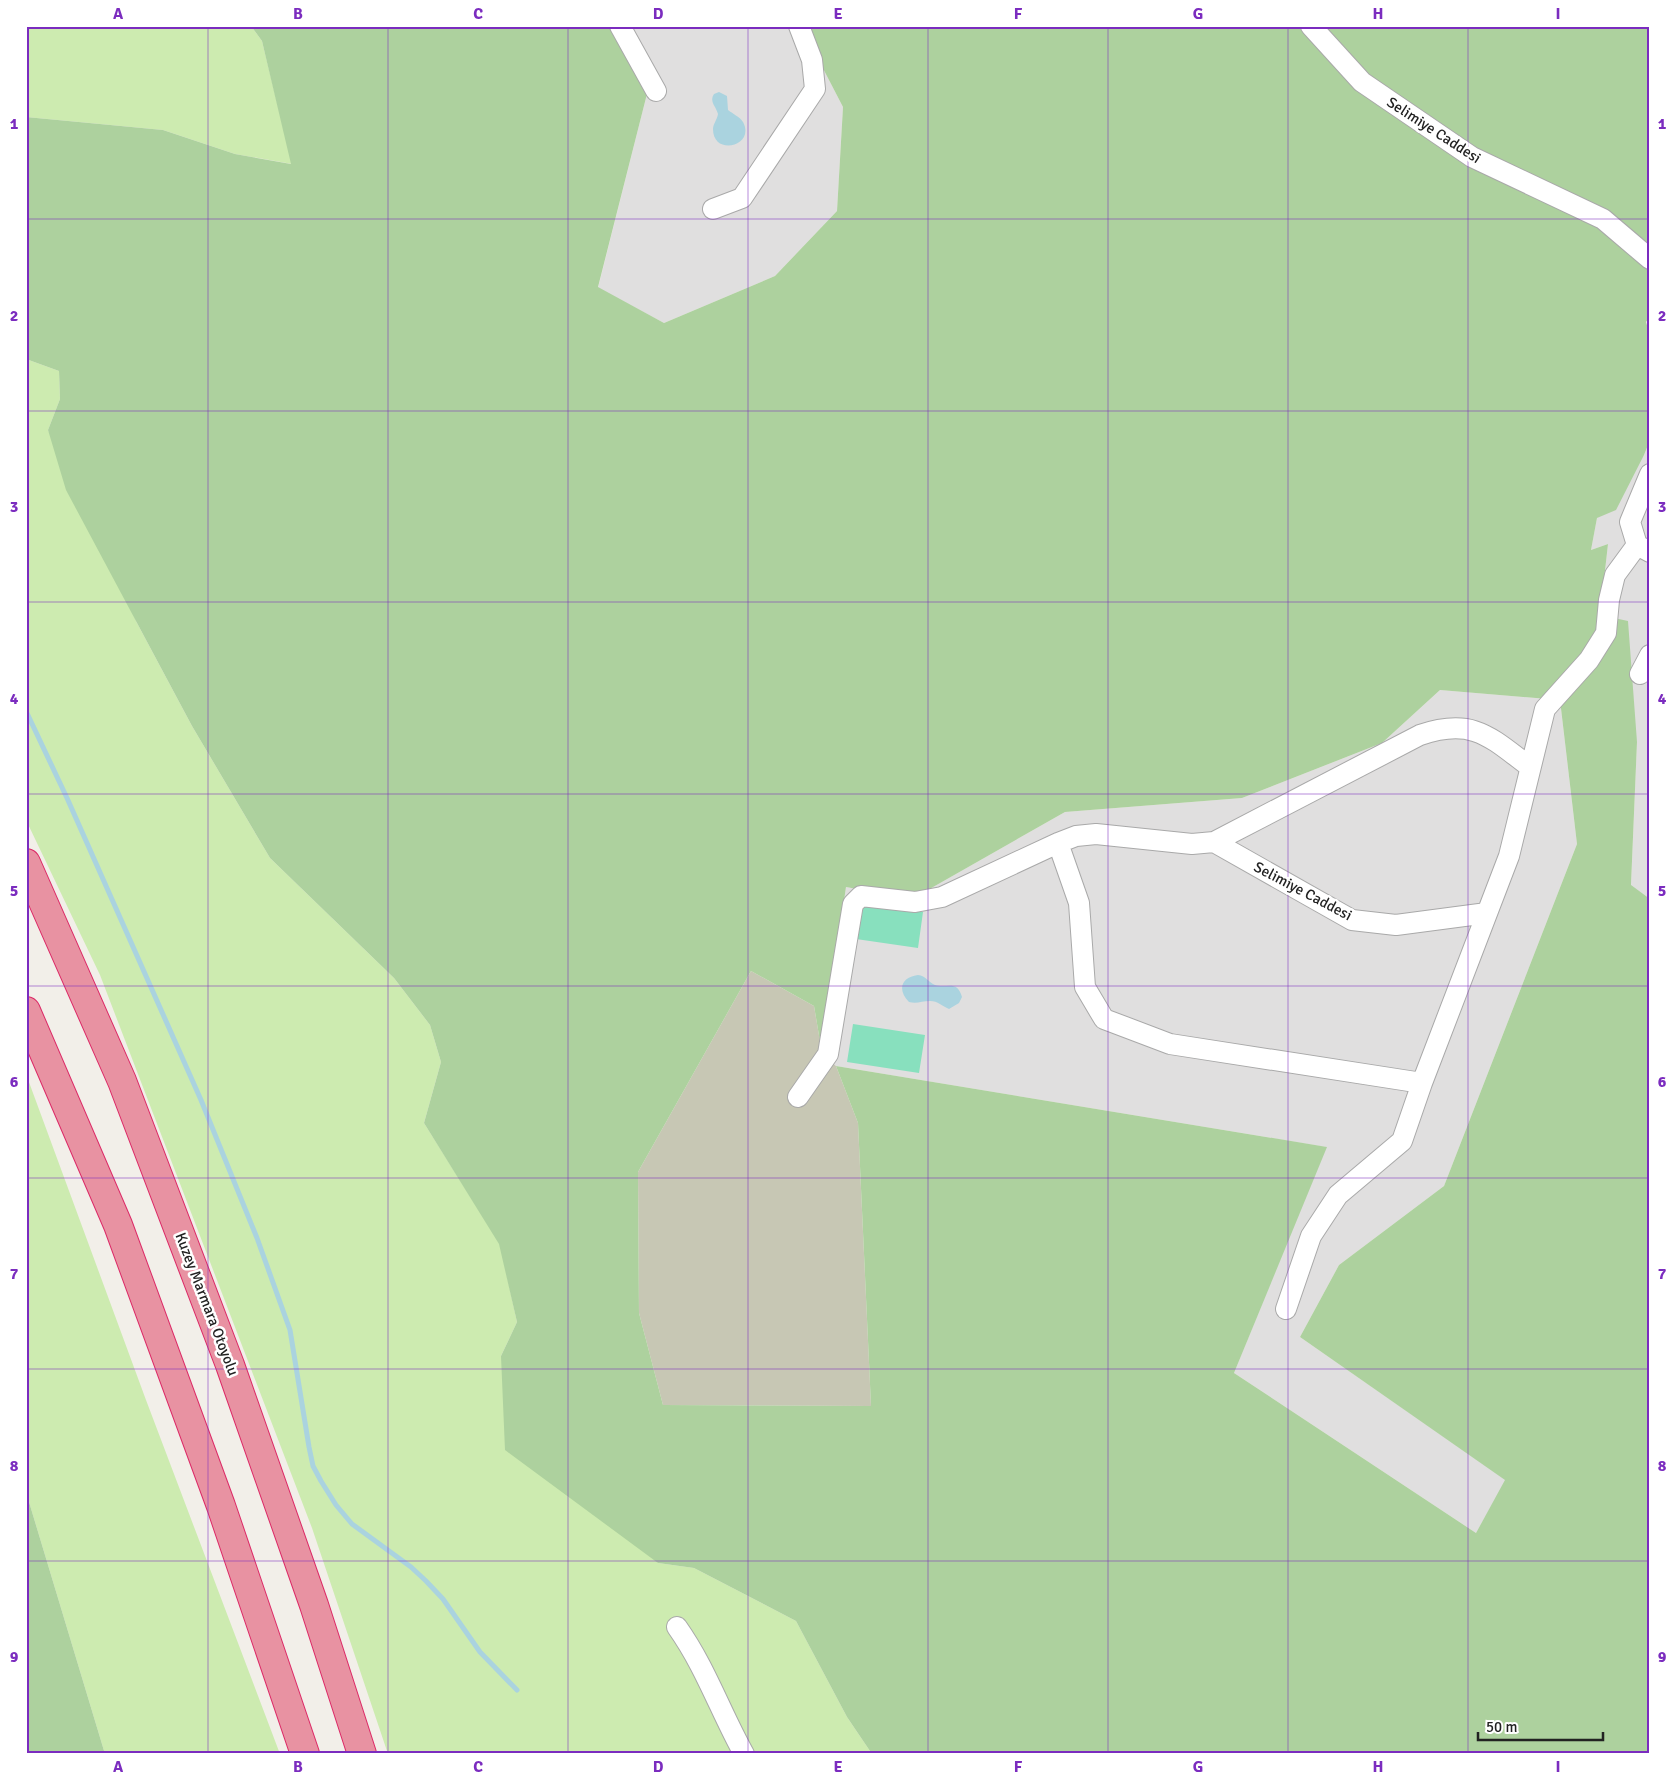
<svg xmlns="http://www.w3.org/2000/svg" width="1676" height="1780" font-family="Signika,sans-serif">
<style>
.residential{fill:#e0dfdf}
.construction{fill:#c7c7b4}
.grass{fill:#cdebb0}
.forest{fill:#add19e;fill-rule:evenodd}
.pitch{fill:#88e0be}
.water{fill:#aad3df}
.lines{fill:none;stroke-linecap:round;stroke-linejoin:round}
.stream{stroke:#aad3df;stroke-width:5}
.minor-casing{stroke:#a9a9a9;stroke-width:22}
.highway-casing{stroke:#dc2a67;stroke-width:30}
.minor{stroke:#fff;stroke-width:20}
.highway{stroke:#e892a2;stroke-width:28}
.grid{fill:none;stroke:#7b2cbf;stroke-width:1;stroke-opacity:0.55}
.labels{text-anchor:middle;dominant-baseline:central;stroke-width:5;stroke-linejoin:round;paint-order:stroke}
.street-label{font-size:15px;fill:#222;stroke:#fff}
.neatline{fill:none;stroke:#7b2cbf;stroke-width:2}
.grid-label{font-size:16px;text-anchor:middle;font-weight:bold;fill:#7b2cbf}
</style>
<rect width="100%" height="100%" fill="#f2efe9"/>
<path class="residential" d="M613,26H801L843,107L837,211L775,276L664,323L598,288L649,86Z
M1650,440V899L1631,886L1637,742L1600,615L1608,544L1591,550L1597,518L1644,455Z
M1440,690L1560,700L1577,844L1444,1186L1339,1265L1300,1337L1506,1480L1476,1533L1234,1373L1326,1147L836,1066L822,1053L846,887L912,899L1065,812L1242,798L1382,743Z"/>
<path class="construction" d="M751,971L814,1006L822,1053L836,1066L858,1123L871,1406L663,1405L639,1313L638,1172Z"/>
<path class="grass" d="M26,26L96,28V26H251L262,41L292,164L235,154L163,130L26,117Z
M26,359L59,371L60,399L48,430L137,623L192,726L270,858L394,978L430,1025L441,1062L424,1123L500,1244L517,1322L501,1356L658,1563L694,1568L796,1621L847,1717L872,1754H388L312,1528L100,975L26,820Z
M26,1074L146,1400L280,1754H105L26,1492Z"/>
<path class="forest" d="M251,26H613L649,86L598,287L664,323L775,276L837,211L843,107L801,26H1650V316L1646,322L1650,335V440L1644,455L1616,510L1597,518L1591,550L1608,544L1600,615L1628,621L1637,742L1631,885L1650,899V1754H872L847,1717L796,1621L694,1568L658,1563L505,1450L501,1356L517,1322L499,1244L424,1123L441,1062L430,1025L394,978L270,858L192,726L66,490L48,430L60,399L59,371L26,359V117L163,130L235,154L291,164L262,41ZM1440,690L1560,700L1577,844L1444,1186L1339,1265L1300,1337L1505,1480L1476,1533L1234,1373L1327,1147L836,1066L858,1123L871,1406L663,1405L639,1313L638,1172L751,971L814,1006L822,1053L846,887L912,899L1065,812L1242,798L1382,743Z
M26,1492L105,1754H26Z"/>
<path class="pitch" d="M861,903L923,912L918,948L856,939Z
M853,1024L925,1035L919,1073L847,1062Z"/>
<path class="water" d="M719,92L727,96L728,110C733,114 740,117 743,122C756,146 713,157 713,129C713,124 717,120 718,114C716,106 709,102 714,94Z
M918,975C926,976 928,982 935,985C947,989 957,979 962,997L959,1003L949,1009C942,1006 938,1001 930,1001C922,1001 917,1004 909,1002C897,990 901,977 918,975Z"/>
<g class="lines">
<path class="stream" d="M26,711L67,798L201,1100L257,1238L290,1330L309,1447L313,1466L321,1481L336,1505L352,1524L411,1567L426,1581L443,1599L480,1652L517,1690"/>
<defs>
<path id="minor" d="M620,26L656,91
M1311,26L1362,82L1472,157L1603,219L1650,259
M713,209L742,198L815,89L812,60L799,26
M1650,474L1630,522L1637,545L1650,552
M1640,674L1650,655
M1214,842L1352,920L1396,925L1487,913
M1058,843L1079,903L1085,987L1104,1019L1170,1044L1422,1083
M798,1097L828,1054L853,904L861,896L915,902L942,897L1058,843L1076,836L1096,834L1192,844L1214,842L1420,735C1473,717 1490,737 1530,767
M1286,1309L1311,1236L1338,1195L1402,1141L1422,1083L1509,856L1545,709L1589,660L1606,633L1609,600L1615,575L1637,545
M677,1627C706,1668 720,1711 744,1754"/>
<path id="highway" d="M26,863L122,1081L230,1365L314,1605L362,1754
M26,1011L118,1225L221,1506L305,1754"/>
</defs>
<use href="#minor" class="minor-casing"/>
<use href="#highway" class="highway-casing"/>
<use href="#minor" class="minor"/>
<use href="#highway" class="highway"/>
</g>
<path class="grid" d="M208,26V1754M388,26V1754M568,26V1754M748,26V1754M928,26V1754M1108,26V1754M1288,26V1754M1468,26V1754M26,219H1650M26,411H1650M26,602H1650M26,794H1650M26,986H1650M26,1178H1650M26,1369H1650M26,1561H1650"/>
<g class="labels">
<g class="street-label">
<text transform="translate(1434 130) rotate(33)">Selimiye Caddesi</text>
<text transform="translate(1303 891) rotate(28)">Selimiye Caddesi</text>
<text transform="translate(207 1304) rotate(69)">Kuzey Marmara Otoyolu</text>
</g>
</g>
<rect width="1676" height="1780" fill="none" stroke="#ffffff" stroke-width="55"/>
<path d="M1478 1732v8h125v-8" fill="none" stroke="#222222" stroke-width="2.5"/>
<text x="1486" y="1732" font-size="15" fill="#222222" stroke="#ffffff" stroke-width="4" paint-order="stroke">50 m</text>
<rect x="28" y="28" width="1620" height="1724" class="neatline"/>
<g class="grid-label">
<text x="118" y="19">A</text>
<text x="298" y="19">B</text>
<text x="478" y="19">C</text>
<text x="658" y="19">D</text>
<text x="838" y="19">E</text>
<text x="1018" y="19">F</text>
<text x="1198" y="19">G</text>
<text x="1378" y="19">H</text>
<text x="1558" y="19">I</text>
<text x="14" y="129">1</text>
<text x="1662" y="129">1</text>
<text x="14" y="321">2</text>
<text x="1662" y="321">2</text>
<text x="14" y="512">3</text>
<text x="1662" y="512">3</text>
<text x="14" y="704">4</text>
<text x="1662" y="704">4</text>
<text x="14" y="896">5</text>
<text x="1662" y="896">5</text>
<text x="14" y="1087">6</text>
<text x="1662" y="1087">6</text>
<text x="14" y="1279">7</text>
<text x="1662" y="1279">7</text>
<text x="14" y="1471">8</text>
<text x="1662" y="1471">8</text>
<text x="14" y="1662">9</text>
<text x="1662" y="1662">9</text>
<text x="118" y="1772">A</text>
<text x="298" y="1772">B</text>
<text x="478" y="1772">C</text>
<text x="658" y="1772">D</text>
<text x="838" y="1772">E</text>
<text x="1018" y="1772">F</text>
<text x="1198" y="1772">G</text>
<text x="1378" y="1772">H</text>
<text x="1558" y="1772">I</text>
</g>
</svg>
